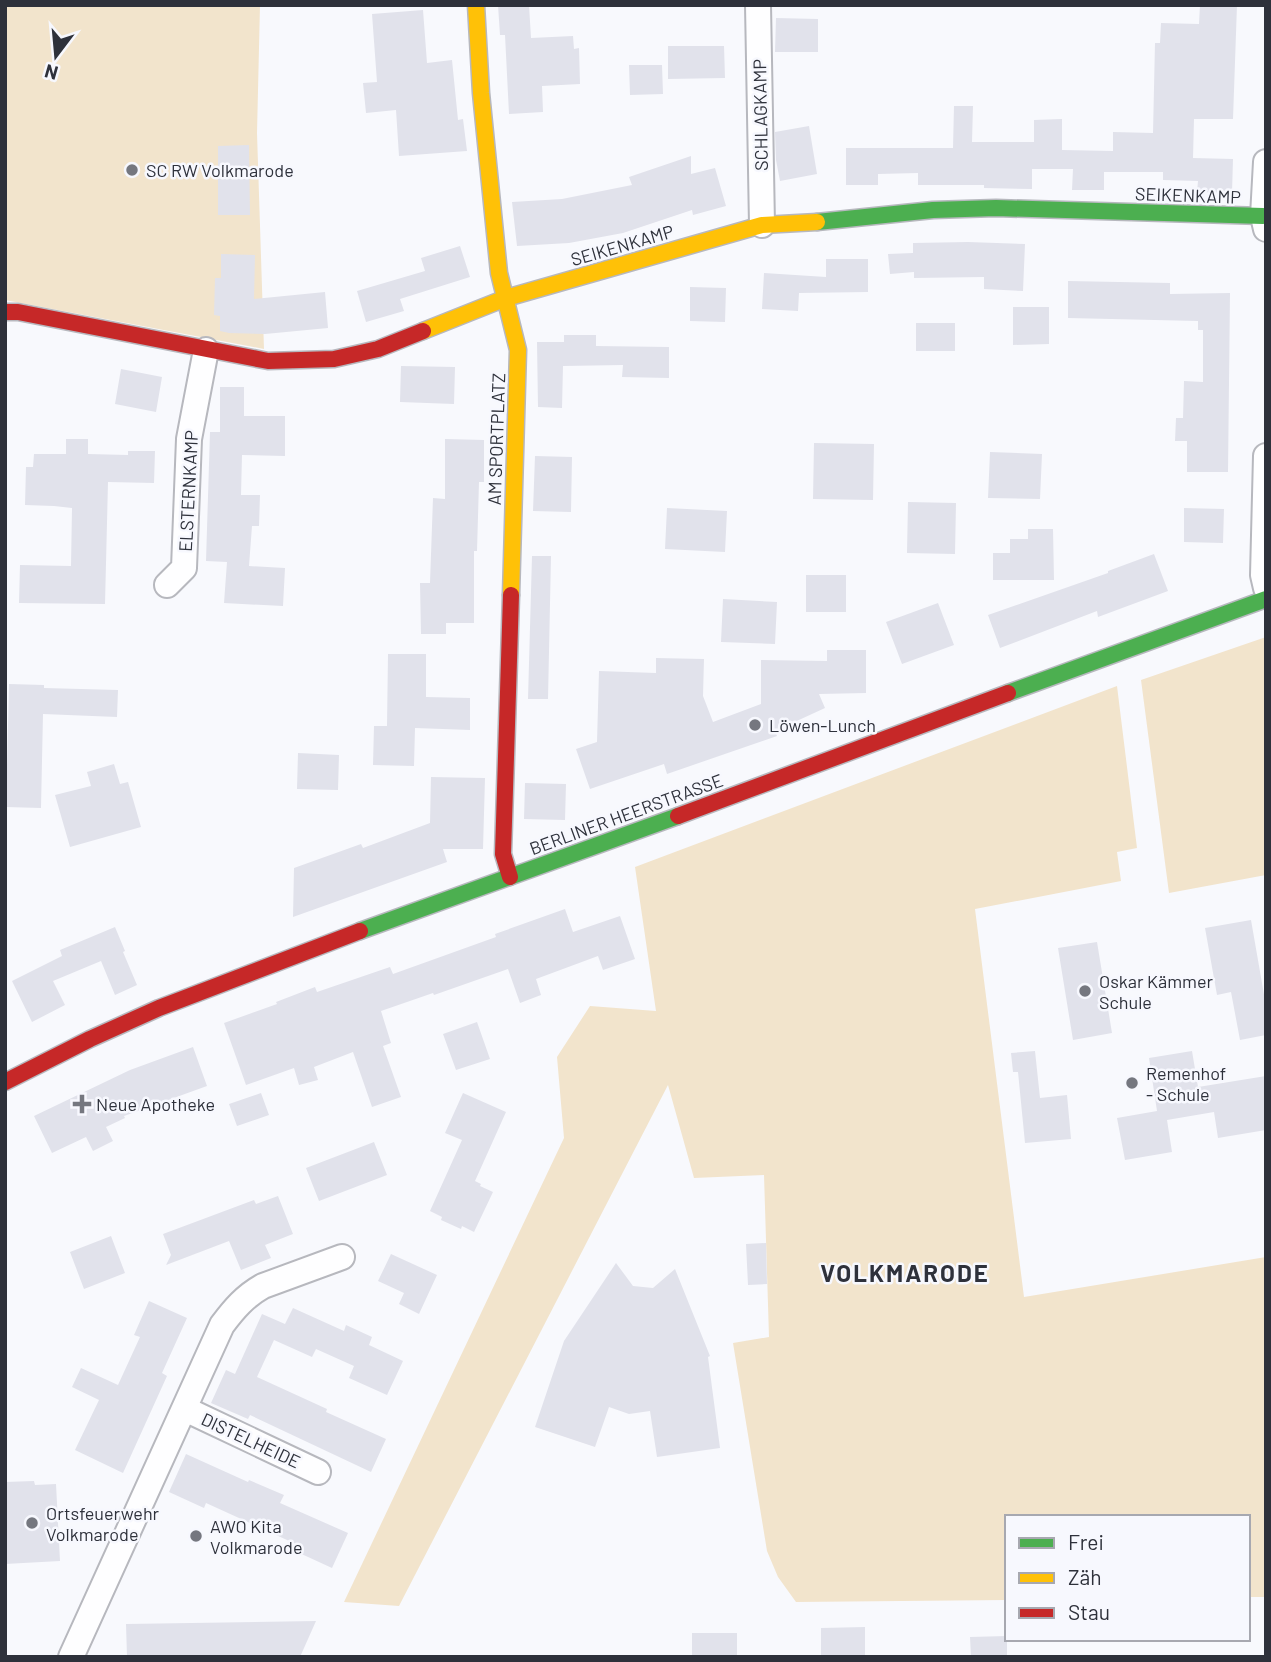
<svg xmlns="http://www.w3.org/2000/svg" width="1271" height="1662" font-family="Barlow,sans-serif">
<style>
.green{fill:#f2e4cc}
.building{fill:#e1e2eb}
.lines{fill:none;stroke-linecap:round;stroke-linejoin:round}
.street-casing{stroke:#b7b8be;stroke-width:28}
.fast-casing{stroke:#b7b8be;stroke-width:19}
.slow-casing{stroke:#b7b8be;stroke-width:19}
.jam-casing{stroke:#b7b8be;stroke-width:19}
.street{stroke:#fefeff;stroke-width:24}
.fast{stroke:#4caf50;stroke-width:16}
.slow{stroke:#ffc107;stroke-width:16}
.jam{stroke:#c62828;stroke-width:16}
.poi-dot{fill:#75777f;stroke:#f7f8fe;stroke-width:2.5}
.labels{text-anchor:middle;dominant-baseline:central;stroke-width:5;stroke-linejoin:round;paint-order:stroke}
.street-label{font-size:18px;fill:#2e313b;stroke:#f7f8fe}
.poi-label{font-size:18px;fill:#2e313b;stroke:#f7f8fe;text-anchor:start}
.district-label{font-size:24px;font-weight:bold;letter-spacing:2px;fill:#2e313b;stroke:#f7f8fe}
</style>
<rect width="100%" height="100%" fill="#f8f9fd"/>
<path class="green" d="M5,5H260L257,133L264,349L5,300Z
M1266,637V875L1169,893L1141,680Z
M1117,686L1137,848L1117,852L1121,881L975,909L1024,1297L1266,1257V1597H1248V1517H1007V1600L796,1602L778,1577L767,1551L733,1343L769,1337L764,1175L694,1178L668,1085L399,1606L344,1602L564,1138L557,1057L590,1006L656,1011L635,867Z"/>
<path class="building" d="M498,5H529L531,38L573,36L574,49L579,48L580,84L542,86L543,112L509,114L505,35H500Z
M1200,5H1237L1233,119H1194L1193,158L1233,159L1232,193L1197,192L1198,181L1163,180V172H1104V190H1072L1073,169H1032V189L984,188V185H918V173L878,174V185H846V148H953L954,106H973L972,142H1034V120L1062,119V150L1113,151V132L1153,133L1155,43H1160L1161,23L1199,24Z
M423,10L427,63L452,60L458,120L463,119L467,151L399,156L396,110L366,113L363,83L377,82L372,14Z
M776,18L818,19V52H775Z
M668,46H724L725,78L668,79Z
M629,65H662L663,94L630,95Z
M809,126L817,174L780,181L776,160L775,132Z
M249,145L250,215H218V146Z
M691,156V174L715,168L726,206L693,215L692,210L623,233L569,243L517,246L512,202L562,199L632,185L629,177Z
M968,242L1025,244L1023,291L984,289V277L914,278V272L890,274L888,254L913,253V243Z
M460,246L470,277L400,299L404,311L366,322L357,291L425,271L421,258Z
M221,254L255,255L254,299L325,292L328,328L265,334L229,333L220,331V316L214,315L215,278H221Z
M826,259H868V292L799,293L798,311L762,309L764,273L826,277Z
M1068,281L1170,283V294L1230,293L1228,472H1187V441H1175L1176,418H1183L1184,381L1203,382V330H1198V321L1068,318Z
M690,287L726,288L725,322L690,321Z
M1013,307H1049V344L1013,345Z
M916,323H955V351H916Z
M564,335H596V346L669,347V378L622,377L623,365L563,366L562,408L538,407L537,342H564Z
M401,366L455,367L454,404L400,402Z
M121,369L162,377L156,412L115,404Z
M220,387H244V416H285V456L242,455L241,495H260L259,526H252L249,566L285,568L283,606L224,603L227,562L206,561L210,432H220Z
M66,439H88V454L128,455V451H155L154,483L108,482L105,604L19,603L20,565L71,566L72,508L54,506L25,505L26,467H33L34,454H66Z
M445,439L484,440V482H479L477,551H474V623H446V634H421L420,583H430L433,498L445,499Z
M814,443L874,444L873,500L813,499Z
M990,452L1042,454L1040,499L988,498Z
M535,456L572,457L571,512L533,511Z
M908,502L956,503L955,554L907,553Z
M667,508L727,511L725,552L665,549Z
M1184,508L1224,509L1223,543L1184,542Z
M1028,529H1053L1054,580H993V553H1010V539H1028Z
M1154,554L1168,591L1098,617L1097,611L1000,648L988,615L1108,573V571Z
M532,556H551L548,699H528Z
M806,575H846V612H806Z
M723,599L777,602L775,644L721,642Z
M938,603L954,645L902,664L886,622Z
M827,650H866V693L819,694L825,708L775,731L777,736L667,774L664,764L590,789L576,749L597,742L599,671L656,673V658L704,659L703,696L713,722L761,704V660L827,661Z
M388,654H426V697L470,698V730L415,728L414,766L373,765L374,726H387Z
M9,684L44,685V688L118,690L117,717L43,714L41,808L6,807Z
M298,753L339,755L338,790L297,789Z
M114,764L120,784L128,782L141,827L70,847L55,795L91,786L87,772Z
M431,777L485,778L483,849H443L447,862L293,917L294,868L361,844L363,848L430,823Z
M525,783L566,784L565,820L524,819Z
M565,909L573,932L620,916L635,959L603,970L598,956L536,979L541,995L520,1003L508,969L434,995L433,993L381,1011L391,1043L383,1046L401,1097L372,1107L353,1052L314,1067L318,1080L299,1085L294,1068L246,1085L224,1023L277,1004L276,1002L315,987L317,992L390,967L393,974L496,937L495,934Z
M1251,920L1266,1006V1035L1240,1040L1231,992L1217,995L1205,928Z
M115,927L125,951L123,952L137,985L115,995L101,961L53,981L65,1005L32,1022L12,981L62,956L60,950Z
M1097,942L1112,1033L1073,1040L1058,948Z
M477,1022L490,1059L456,1070L443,1034Z
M193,1047L207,1086L124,1116L125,1118L106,1127L113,1141L93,1151L86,1137L52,1153L34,1116L130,1070Z
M1035,1051L1040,1098L1067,1095L1071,1139L1025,1143L1018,1072H1013L1011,1053Z
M1192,1051L1198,1087L1266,1076V1130L1218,1138L1214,1112L1167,1120L1172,1152L1125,1160L1117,1118L1157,1111L1149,1058Z
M261,1093L269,1115L237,1126L229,1104Z
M463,1093L506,1112L475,1181L481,1184L480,1186L493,1192L474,1232L462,1226L461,1229L441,1220L442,1217L430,1211L462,1140L445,1133Z
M374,1142L387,1175L319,1201L306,1168Z
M278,1196L293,1234L265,1245L271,1258L241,1270L229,1241L166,1265L171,1255L163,1234L254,1200L256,1204Z
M111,1236L125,1273L84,1289L70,1252Z
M766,1243L767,1284L748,1285L746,1244Z
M391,1254L437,1275L419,1314L399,1304L404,1293L378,1281Z
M616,1263L633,1286L653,1288L675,1269L710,1356L708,1357L720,1448L657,1457L650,1411L629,1414L609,1407L595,1447L535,1427L564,1341Z
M149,1301L187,1318L162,1373L167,1376L123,1473L75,1450L99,1400L72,1387L81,1368L118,1385L140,1337L134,1335Z
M293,1308L344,1331L346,1325L372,1337L369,1345L403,1361L387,1395L349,1378L354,1366L316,1349L312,1357L274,1340L257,1377L327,1409L326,1412L386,1439L371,1472L250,1415L248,1419L211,1403L226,1370L235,1374L262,1314L285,1324Z
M186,1454L248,1482L249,1480L284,1495L280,1503L348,1533L332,1568L295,1551L298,1545L206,1503L204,1508L169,1492Z
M34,1481L35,1485L56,1484L60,1561L5,1564V1482Z
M316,1621L300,1657H127L126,1624Z
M865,1627V1657H821V1628Z
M692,1633H737V1657H692Z
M1007,1636V1657H971L970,1637Z"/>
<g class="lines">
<defs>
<path id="street" d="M758,5L762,225
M1266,162L1263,216L1266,229
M1266,456L1263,575L1266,588
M167,585L184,568L189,439L206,350
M185,1409L318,1472
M71,1657L222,1325C234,1309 245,1296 263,1286L342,1257"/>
<path id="fast" d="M817,222L933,210L996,208L1263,216
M1008,693L1266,599
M360,931L678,816"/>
<path id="slow" d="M476,5L481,93L499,273L518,350L511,595
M423,331L506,298L762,225L817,222"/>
<path id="jam" d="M5,312H18L268,361L334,359L378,349L423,331
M678,816L1008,693
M510,877L503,854L511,595
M5,1082L90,1039L159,1008L360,931"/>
</defs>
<use href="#street" class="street-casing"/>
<use href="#fast" class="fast-casing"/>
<use href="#slow" class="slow-casing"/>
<use href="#jam" class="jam-casing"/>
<use href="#street" class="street"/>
<use href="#fast" class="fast"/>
<use href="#slow" class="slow"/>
<use href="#jam" class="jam"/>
</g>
<g class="poi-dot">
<circle cx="132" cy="170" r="7"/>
<circle cx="755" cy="725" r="7"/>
<circle cx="1085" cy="991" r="7"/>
<circle cx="1132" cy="1083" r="7"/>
<path d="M78.5 1093.5h7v7h7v7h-7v7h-7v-7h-7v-7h7z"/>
<circle cx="32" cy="1523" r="7"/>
<circle cx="196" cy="1536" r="7"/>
</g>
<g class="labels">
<g class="street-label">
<text transform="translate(760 115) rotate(-91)">SCHLAGKAMP</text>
<text transform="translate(1188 195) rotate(2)">SEIKENKAMP</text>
<text transform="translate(622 245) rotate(-16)">SEIKENKAMP</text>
<text transform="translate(496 439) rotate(-88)">AM SPORTPLATZ</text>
<text transform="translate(188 491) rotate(-87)">ELSTERNKAMP</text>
<text transform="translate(626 814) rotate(-20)">BERLINER HEERSTRASSE</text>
<text transform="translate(251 1440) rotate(25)">DISTELHEIDE</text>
</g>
<g class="poi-label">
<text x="146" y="170">SC RW Volkmarode</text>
<text x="769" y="725">Löwen-Lunch</text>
<text x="1099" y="981">Oskar Kämmer<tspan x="1099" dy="21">Schule</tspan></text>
<text x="1146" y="1073">Remenhof<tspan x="1146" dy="21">- Schule</tspan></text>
<text x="96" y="1104">Neue Apotheke</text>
<text x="46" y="1513">Ortsfeuerwehr<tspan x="46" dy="21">Volkmarode</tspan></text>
<text x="210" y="1526">AWO Kita<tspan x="210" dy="21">Volkmarode</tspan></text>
</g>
<g class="district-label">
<text x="905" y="1272">VOLKMARODE</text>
</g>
</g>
<rect width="1271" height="1662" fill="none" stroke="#2e313b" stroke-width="14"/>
<rect x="1005" y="1515" width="245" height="126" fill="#f7f8fe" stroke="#a7a8b0" stroke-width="2"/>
<rect x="1019" y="1538" width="35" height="10" fill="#4caf50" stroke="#a7a8b0" stroke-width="2"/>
<text x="1068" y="1550" font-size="21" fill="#2e313b">Frei</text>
<rect x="1019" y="1573" width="35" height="10" fill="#ffc107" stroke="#a7a8b0" stroke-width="2"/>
<text x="1068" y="1585" font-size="21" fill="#2e313b">Zäh</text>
<rect x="1019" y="1608" width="35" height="10" fill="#c62828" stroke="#a7a8b0" stroke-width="2"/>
<text x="1068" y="1620" font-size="21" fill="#2e313b">Stau</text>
<g transform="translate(56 56) rotate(196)" stroke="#f7f8fe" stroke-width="5" paint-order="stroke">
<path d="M0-5L12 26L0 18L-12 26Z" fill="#2e313b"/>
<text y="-10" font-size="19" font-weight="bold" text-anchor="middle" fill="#2e313b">N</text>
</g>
</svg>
